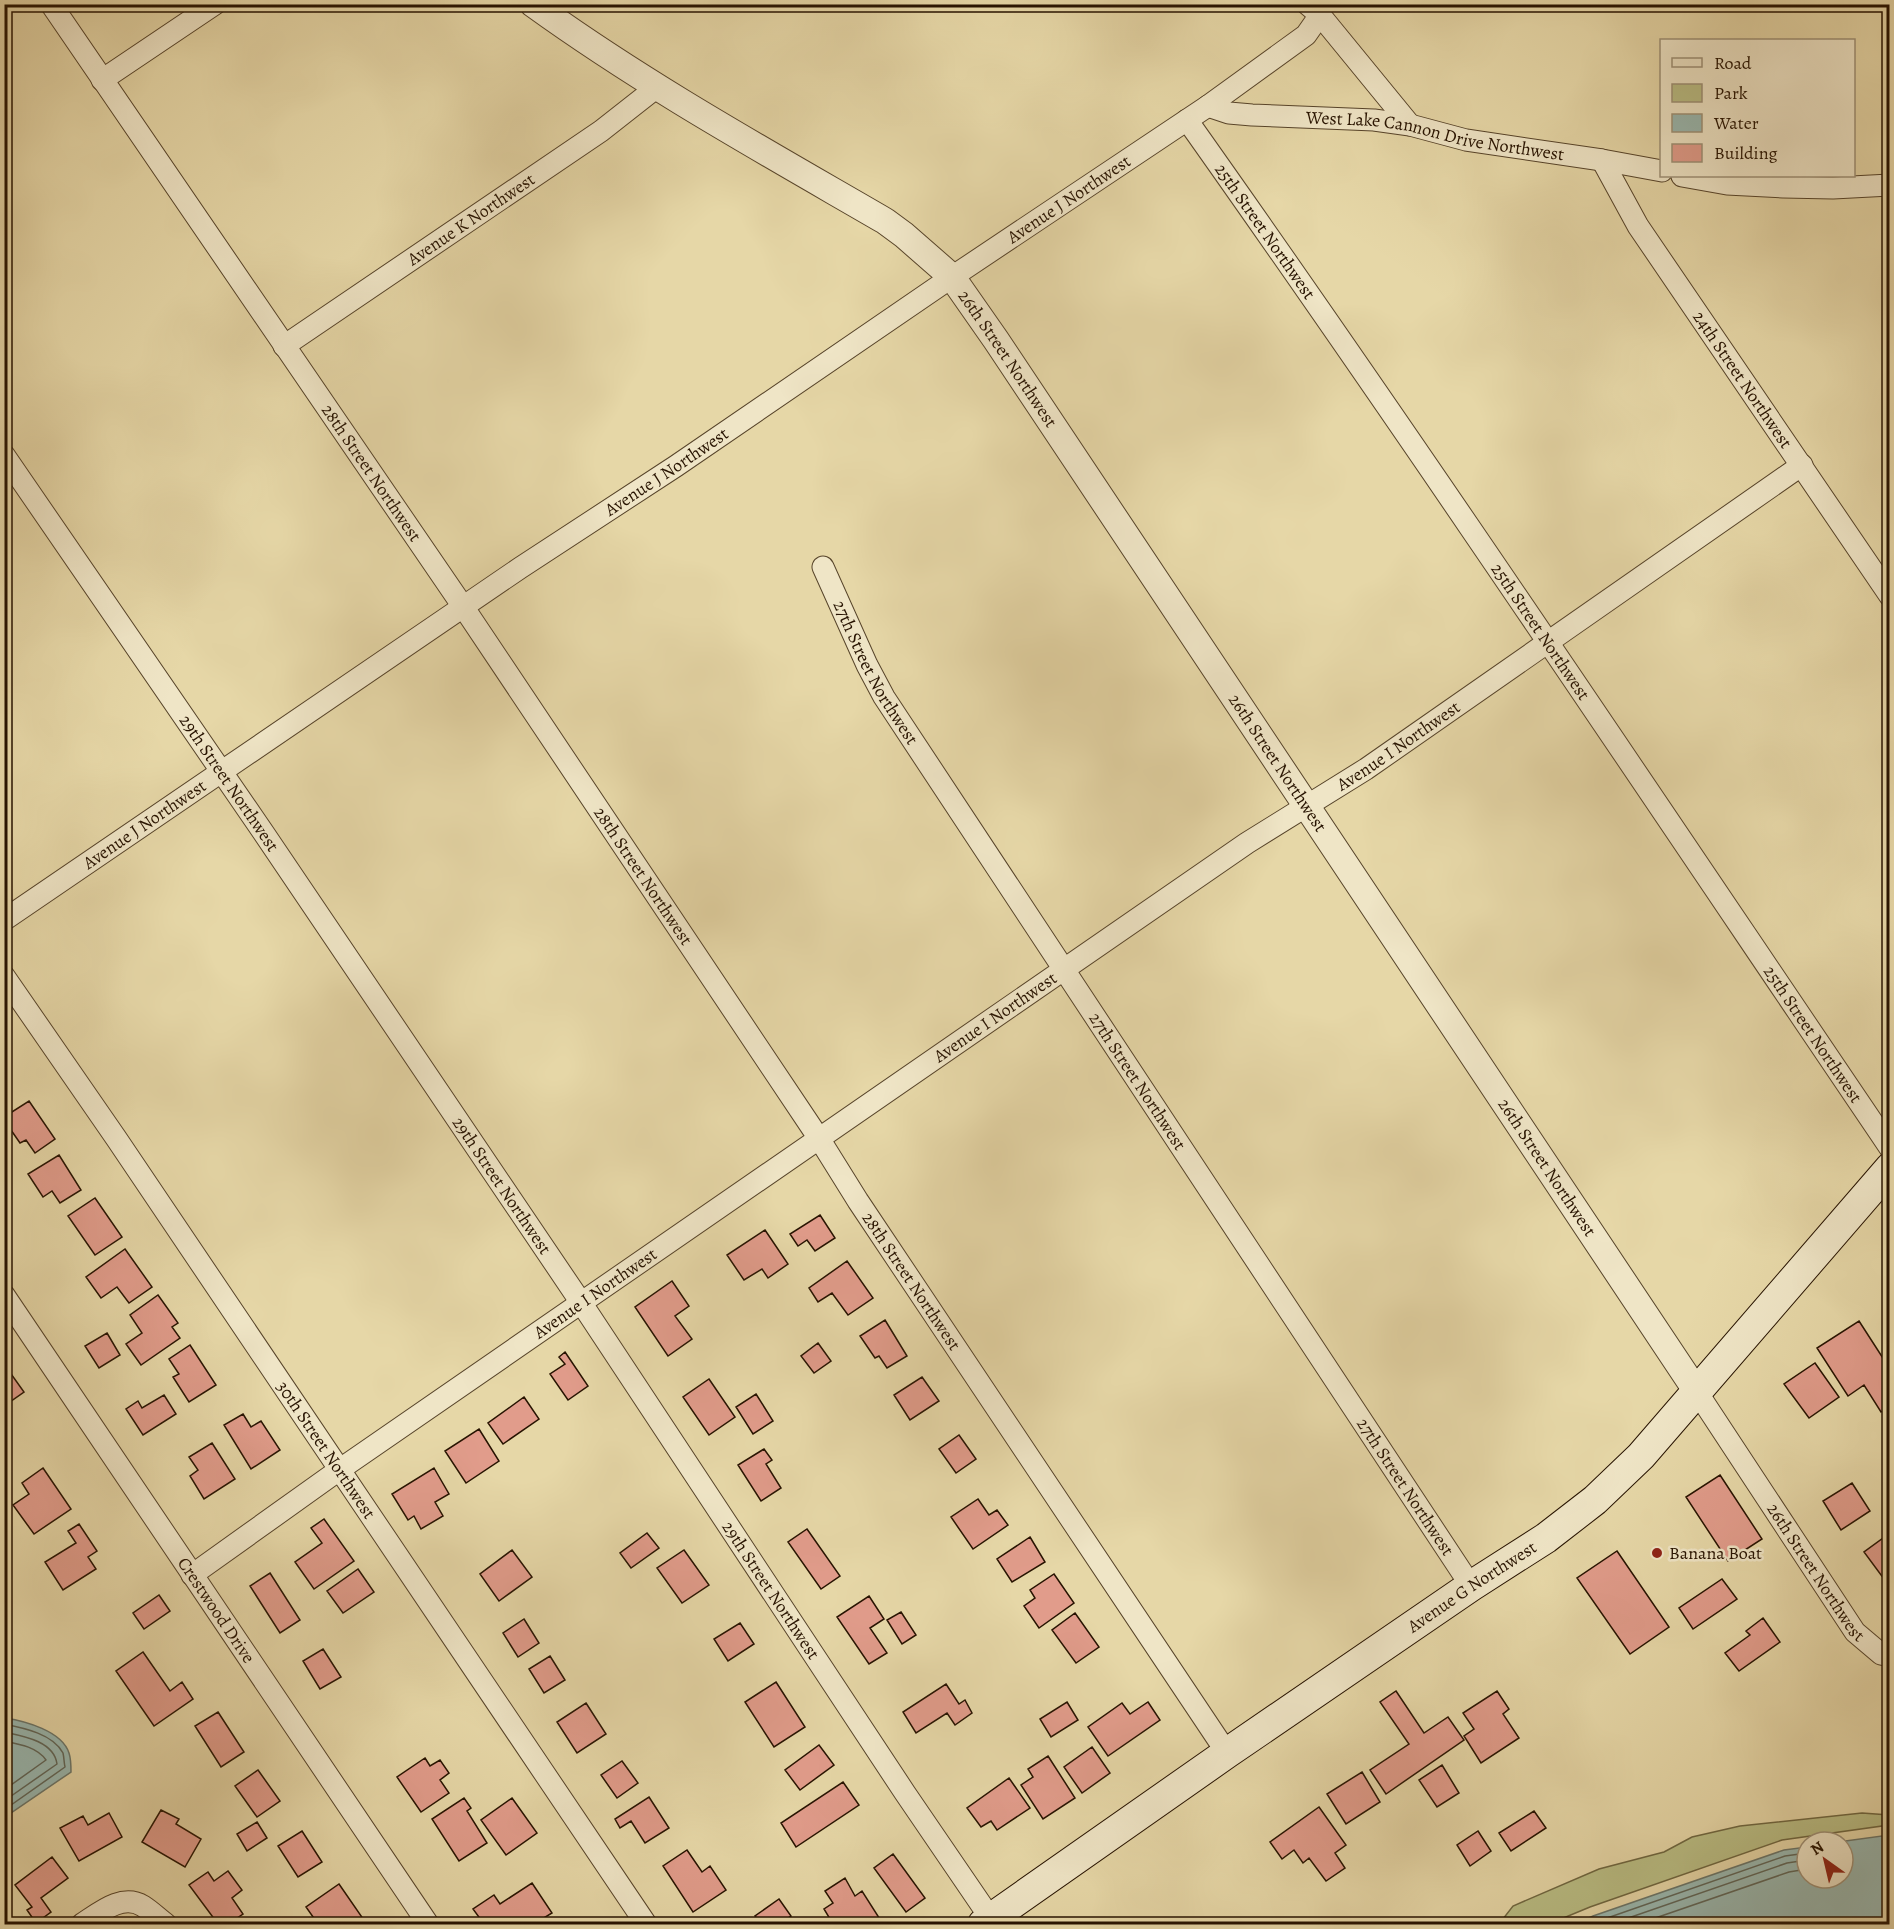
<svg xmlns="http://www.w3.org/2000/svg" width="1894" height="1929" font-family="Alegreya,serif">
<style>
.green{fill:#b9bd84;stroke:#706842;stroke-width:1.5}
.water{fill:#99b8b0;stroke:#6b766a;stroke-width:1.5}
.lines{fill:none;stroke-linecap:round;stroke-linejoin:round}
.shore{stroke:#606658;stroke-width:1.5}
.building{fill:#e19c8b;stroke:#271301;stroke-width:1.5}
.minor-casing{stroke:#57442a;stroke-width:23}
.tertiary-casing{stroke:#57442a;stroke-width:28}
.secondary-casing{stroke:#271301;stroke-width:32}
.minor{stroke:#efe5c6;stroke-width:21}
.tertiary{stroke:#efe5c6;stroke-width:26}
.secondary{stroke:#efe5c6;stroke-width:30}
.poi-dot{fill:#8f2418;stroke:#efe5c6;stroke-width:2}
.labels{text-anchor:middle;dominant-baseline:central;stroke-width:5;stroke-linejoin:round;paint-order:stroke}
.street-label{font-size:18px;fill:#271301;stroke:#efe5c6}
.poi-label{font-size:18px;fill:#271301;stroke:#efe5c6;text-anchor:start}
</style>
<rect width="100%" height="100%" fill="#e6d7a7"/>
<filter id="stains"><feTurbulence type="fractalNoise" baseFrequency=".00333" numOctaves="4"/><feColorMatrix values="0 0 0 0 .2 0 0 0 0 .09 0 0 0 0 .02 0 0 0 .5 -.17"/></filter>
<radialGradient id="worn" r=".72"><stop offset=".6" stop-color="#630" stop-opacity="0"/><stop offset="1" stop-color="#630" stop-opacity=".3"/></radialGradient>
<path class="green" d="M1862,1813L1889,1815V1825L1782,1840L1590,1907L1549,1924H1499L1513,1906L1599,1869L1664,1852L1692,1837L1740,1826Z"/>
<path class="water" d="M5,1718C25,1721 62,1731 69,1753C71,1759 71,1766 71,1772L5,1817Z
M1889,1835V1924H1576L1593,1916L1784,1850L1807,1847V1878H1843V1842H1838Z"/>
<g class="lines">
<path class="shore" d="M4,1724C24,1728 53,1734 63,1753C64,1757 64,1763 65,1767L4,1810
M4,1732C23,1736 54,1741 57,1764L4,1801
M4,1741C19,1744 37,1747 46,1760L4,1790
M1590,1924L1785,1856L1807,1853
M1611,1924L1787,1863L1807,1860
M1638,1924L1789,1872L1807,1869"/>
</g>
<path class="building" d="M29,1101L55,1139L35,1153L26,1140L20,1143L4,1120V1117Z
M59,1155L81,1190L60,1203L52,1191L43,1197L28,1174Z
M95,1198L122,1237L95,1255L68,1216Z
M820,1215L835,1238L815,1251L807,1240L798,1246L790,1234Z
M765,1230L788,1264L768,1278L762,1269L744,1280L727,1255Z
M125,1249L152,1287L129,1303L117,1287L101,1298L86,1277Z
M847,1261L873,1298L848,1315L832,1293L818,1302L809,1288Z
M672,1281L689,1306L675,1316L692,1339L668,1356L635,1307Z
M158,1295L178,1323L172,1327L180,1338L141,1365L126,1344L142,1333L130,1315Z
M885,1320L907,1356L887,1368L879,1356L875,1358L860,1336Z
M1859,1321L1890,1369V1406L1881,1412L1864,1385L1848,1396L1817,1348Z
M107,1333L120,1355L99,1368L85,1346Z
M818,1343L831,1361L814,1373L801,1356Z
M190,1345L216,1385L189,1402L173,1377L179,1374L169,1359Z
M565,1352L588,1386L568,1400L550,1374L565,1364L559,1357Z
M1815,1363L1839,1397L1809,1418L1784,1384Z
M4,1364L24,1392L4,1406Z
M922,1377L939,1401L910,1420L894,1395Z
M709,1379L735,1417L709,1435L683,1397Z
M756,1394L773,1421L753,1434L736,1407Z
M164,1395L176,1414L143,1435L126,1409L138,1401L142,1408Z
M524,1397L539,1419L503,1444L488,1423Z
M243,1414L251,1427L261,1421L280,1450L251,1469L224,1425Z
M479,1429L499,1461L466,1483L445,1451Z
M959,1435L976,1459L956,1473L939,1449Z
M212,1443L235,1479L204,1499L190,1476L198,1470L189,1457Z
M764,1449L772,1460L766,1464L781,1488L761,1501L738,1465Z
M43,1468L71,1509L34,1534L13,1505L29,1494L22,1483Z
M434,1468L449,1494L435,1502L443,1516L421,1529L414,1516L408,1520L392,1494Z
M1720,1475L1762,1539L1728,1561L1686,1497Z
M1852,1483L1870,1511L1841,1530L1823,1501Z
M978,1499L989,1515L997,1510L1008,1525L973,1549L951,1517Z
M324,1519L354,1561L314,1589L295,1562L322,1543L311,1528Z
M79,1524L97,1551L88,1557L96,1569L63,1590L45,1562L76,1543L68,1531Z
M807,1529L840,1576L821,1589L788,1542Z
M647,1533L659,1548L631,1568L620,1553Z
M1890,1533V1575L1884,1579L1864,1552Z
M1030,1537L1045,1562L1012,1582L997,1559Z
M512,1550L532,1577L499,1601L480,1574Z
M684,1550L709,1585L682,1603L657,1568Z
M1617,1551L1669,1627L1630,1654L1577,1578Z
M358,1569L374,1592L343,1613L327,1591Z
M270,1573L300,1620L280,1633L250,1586Z
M1054,1574L1074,1603L1039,1628L1024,1606L1035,1598L1030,1590Z
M1722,1579L1737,1599L1693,1629L1679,1608Z
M4,1593L11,1603L4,1607Z
M159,1595L170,1611L144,1629L133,1613Z
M869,1596L884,1619L870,1628L887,1653L869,1664L837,1617Z
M901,1612L916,1635L902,1644L887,1620Z
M1075,1613L1099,1647L1076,1663L1052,1630Z
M1763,1618L1780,1642L1739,1671L1725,1653L1750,1635L1746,1631Z
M524,1619L539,1643L518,1657L503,1633Z
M740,1623L754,1644L728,1661L714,1639Z
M323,1649L341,1677L320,1689L303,1661Z
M143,1652L170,1691L182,1682L193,1699L154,1726L116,1671Z
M550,1656L565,1680L544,1693L529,1669Z
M776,1682L805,1727L774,1747L745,1702Z
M946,1684L959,1704L965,1700L972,1713L955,1725L947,1713L916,1733L903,1712Z
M1396,1691L1424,1733L1448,1717L1464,1740L1386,1794L1370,1770L1409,1744L1380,1702Z
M1497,1691L1509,1709L1503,1714L1519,1738L1481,1763L1464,1736L1474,1729L1463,1713Z
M1067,1702L1078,1720L1051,1737L1040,1719Z
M1148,1702L1160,1720L1108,1756L1088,1727L1122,1703L1130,1714Z
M586,1703L606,1734L577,1753L557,1722Z
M218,1712L244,1752L221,1767L195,1726Z
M819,1745L834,1765L800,1790L785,1770Z
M1092,1747L1110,1773L1082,1793L1064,1767Z
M1048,1756L1075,1798L1043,1819L1021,1785L1033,1777L1028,1769Z
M425,1758L430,1766L440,1760L449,1773L440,1780L449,1793L421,1812L397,1777Z
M622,1761L638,1783L617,1798L601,1775Z
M1442,1765L1459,1793L1437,1807L1419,1780Z
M258,1770L280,1801L257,1817L235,1786Z
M1362,1772L1380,1802L1346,1824L1327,1794Z
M1009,1778L1030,1808L997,1830L991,1821L981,1827L967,1808Z
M843,1782L859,1805L796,1847L781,1823Z
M649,1797L669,1828L645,1843L631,1821L620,1828L615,1819Z
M464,1798L471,1808L467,1811L487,1843L459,1861L432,1819Z
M512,1798L537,1833L506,1855L481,1820Z
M1319,1807L1346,1845L1335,1853L1345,1868L1326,1881L1309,1858L1303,1863L1294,1850L1282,1859L1270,1842Z
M161,1810L179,1819L176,1824L201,1839L185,1867L142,1842Z
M1534,1811L1546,1828L1511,1851L1499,1833Z
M109,1813L122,1837L79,1861L60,1828L83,1816L88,1825Z
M257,1822L267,1838L247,1851L237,1834Z
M302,1831L322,1862L298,1877L278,1846Z
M1478,1831L1491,1851L1470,1866L1457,1845Z
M687,1850L702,1872L710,1866L726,1890L693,1912L663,1866Z
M893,1854L925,1898L906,1912L874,1868Z
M52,1857L68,1878L41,1898L51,1912L36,1923L27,1910L32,1907L15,1885Z
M228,1871L242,1890L232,1898L243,1914L228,1924H218L189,1885L208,1872L214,1881Z
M845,1878L855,1896L862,1891L883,1924H833L824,1909L833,1903L825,1891Z
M532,1883L552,1913L534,1924H509L506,1919L497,1924H484L473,1909L494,1895L500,1904Z
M339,1884L366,1923L363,1924H318L306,1907Z
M779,1899L791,1916L779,1924H761L755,1916Z
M4,1908L10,1916L4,1920Z
M1119,1918L1123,1924H1109Z"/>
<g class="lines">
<defs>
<g id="minor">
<path id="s1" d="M51,4L464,608L820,1140L858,1201L1227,1753"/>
<path d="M1307,4L1320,15L1410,125"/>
<path d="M102,80L215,4"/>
<path id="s2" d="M1208,106L1229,113L1252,115L1374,120L1410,125L1466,140L1602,160L1662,171"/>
<path id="s3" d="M1187,120C1427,459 1657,804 1890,1148"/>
<path id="s4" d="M1602,160L1638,226L1890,596"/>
<path d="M1682,176L1727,184L1783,187L1833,188L1890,185"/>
<path id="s5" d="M284,346L601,131L657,87"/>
<path id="s6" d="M4,455L263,832L582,1304L905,1793L991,1919"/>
<path id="s7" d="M823,567L867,665L884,697L1471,1586"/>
<path id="s8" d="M4,920L520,568L676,466L952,277L1208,106L1306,35L1320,15"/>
<path id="s9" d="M4,976L116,1138L646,1924"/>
<path id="s10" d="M4,1295L428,1924"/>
<path id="s11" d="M1697,1392L1855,1632L1881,1654L1890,1656"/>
<path id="s12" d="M192,1575L339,1470L1247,843L1366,769L1802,465"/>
<path d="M82,1924C99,1913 122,1893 143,1906C151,1911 159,1919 166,1924"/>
</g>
<g id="tertiary">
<path id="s13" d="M533,4C645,85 766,152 885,221L904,235L952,277L996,340L1697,1392"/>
</g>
<g id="secondary">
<path id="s14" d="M983,1924L1227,1753L1471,1586L1546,1538L1595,1500L1641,1456L1890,1168"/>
</g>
</defs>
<use href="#minor" class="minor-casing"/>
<use href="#tertiary" class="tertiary-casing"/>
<use href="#secondary" class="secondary-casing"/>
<use href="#minor" class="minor"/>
<use href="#tertiary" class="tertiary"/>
<use href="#secondary" class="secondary"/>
</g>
<circle class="poi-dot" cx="1657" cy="1553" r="6"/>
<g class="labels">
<g class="street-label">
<text stroke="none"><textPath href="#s2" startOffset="230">West Lake Cannon Drive Northwest</textPath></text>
<text stroke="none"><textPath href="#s8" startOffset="1286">Avenue J Northwest</textPath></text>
<text stroke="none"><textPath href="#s5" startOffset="226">Avenue K Northwest</textPath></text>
<text stroke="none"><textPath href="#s3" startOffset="136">25th Street Northwest</textPath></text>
<text stroke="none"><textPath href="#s13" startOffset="600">26th Street Northwest</textPath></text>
<text stroke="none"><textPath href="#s4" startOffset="261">24th Street Northwest</textPath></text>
<text stroke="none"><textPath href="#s8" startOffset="800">Avenue J Northwest</textPath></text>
<text stroke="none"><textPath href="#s1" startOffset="568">28th Street Northwest</textPath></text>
<text stroke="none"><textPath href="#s3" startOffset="622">25th Street Northwest</textPath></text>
<text stroke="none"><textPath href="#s7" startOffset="118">27th Street Northwest</textPath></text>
<text stroke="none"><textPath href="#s12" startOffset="1464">Avenue I Northwest</textPath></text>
<text stroke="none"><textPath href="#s13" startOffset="1086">26th Street Northwest</textPath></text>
<text stroke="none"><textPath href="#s6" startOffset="398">29th Street Northwest</textPath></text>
<text stroke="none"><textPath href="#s8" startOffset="170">Avenue J Northwest</textPath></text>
<text stroke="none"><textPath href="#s1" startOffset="1054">28th Street Northwest</textPath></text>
<text stroke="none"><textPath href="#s12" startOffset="978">Avenue I Northwest</textPath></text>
<text stroke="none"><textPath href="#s3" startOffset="1108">25th Street Northwest</textPath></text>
<text stroke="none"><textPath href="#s7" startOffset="604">27th Street Northwest</textPath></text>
<text stroke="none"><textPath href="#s13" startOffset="1572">26th Street Northwest</textPath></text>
<text stroke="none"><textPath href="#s6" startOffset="884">29th Street Northwest</textPath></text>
<text stroke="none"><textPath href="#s1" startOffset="1540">28th Street Northwest</textPath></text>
<text stroke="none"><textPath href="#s12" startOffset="492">Avenue I Northwest</textPath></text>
<text stroke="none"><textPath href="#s9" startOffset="573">30th Street Northwest</textPath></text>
<text stroke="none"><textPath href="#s7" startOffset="1090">27th Street Northwest</textPath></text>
<text stroke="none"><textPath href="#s11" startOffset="216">26th Street Northwest</textPath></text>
<text stroke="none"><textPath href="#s14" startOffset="594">Avenue G Northwest</textPath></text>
<text stroke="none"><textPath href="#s6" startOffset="1370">29th Street Northwest</textPath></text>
<text stroke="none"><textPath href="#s10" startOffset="380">Crestwood Drive</textPath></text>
</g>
<g class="poi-label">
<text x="1669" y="1553">Banana Boat</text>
</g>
</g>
<rect width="1894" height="1929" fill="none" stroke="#e6d7a7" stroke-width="24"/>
<rect x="6" y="6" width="1882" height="1917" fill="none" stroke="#271301" stroke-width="3"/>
<rect x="12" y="12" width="1870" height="1905" fill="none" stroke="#271301" stroke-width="1.5"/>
<rect x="1660" y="39" width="195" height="138" fill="#efe5c6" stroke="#9f9177" stroke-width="1.5"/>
<rect x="1672" y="58" width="30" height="9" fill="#efe5c6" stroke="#9f9177" stroke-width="1.5"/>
<text x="1714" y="69" font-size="18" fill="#271301">Road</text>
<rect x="1672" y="84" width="30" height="18" fill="#b9bd84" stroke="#9f9177" stroke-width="1.5"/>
<text x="1714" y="99" font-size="18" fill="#271301">Park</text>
<rect x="1672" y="114" width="30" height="18" fill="#99b8b0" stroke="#9f9177" stroke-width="1.5"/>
<text x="1714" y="129" font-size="18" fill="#271301">Water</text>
<rect x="1672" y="144" width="30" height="18" fill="#e19c8b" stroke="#9f9177" stroke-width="1.5"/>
<text x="1714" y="159" font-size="18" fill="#271301">Building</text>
<g transform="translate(1825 1860) rotate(326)"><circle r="28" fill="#efe5c6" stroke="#9f9177" stroke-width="1.5"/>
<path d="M0-4.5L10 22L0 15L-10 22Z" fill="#8f2418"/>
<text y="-9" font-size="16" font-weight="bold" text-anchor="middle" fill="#271301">N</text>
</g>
<rect width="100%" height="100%" filter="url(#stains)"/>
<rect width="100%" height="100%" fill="url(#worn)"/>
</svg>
